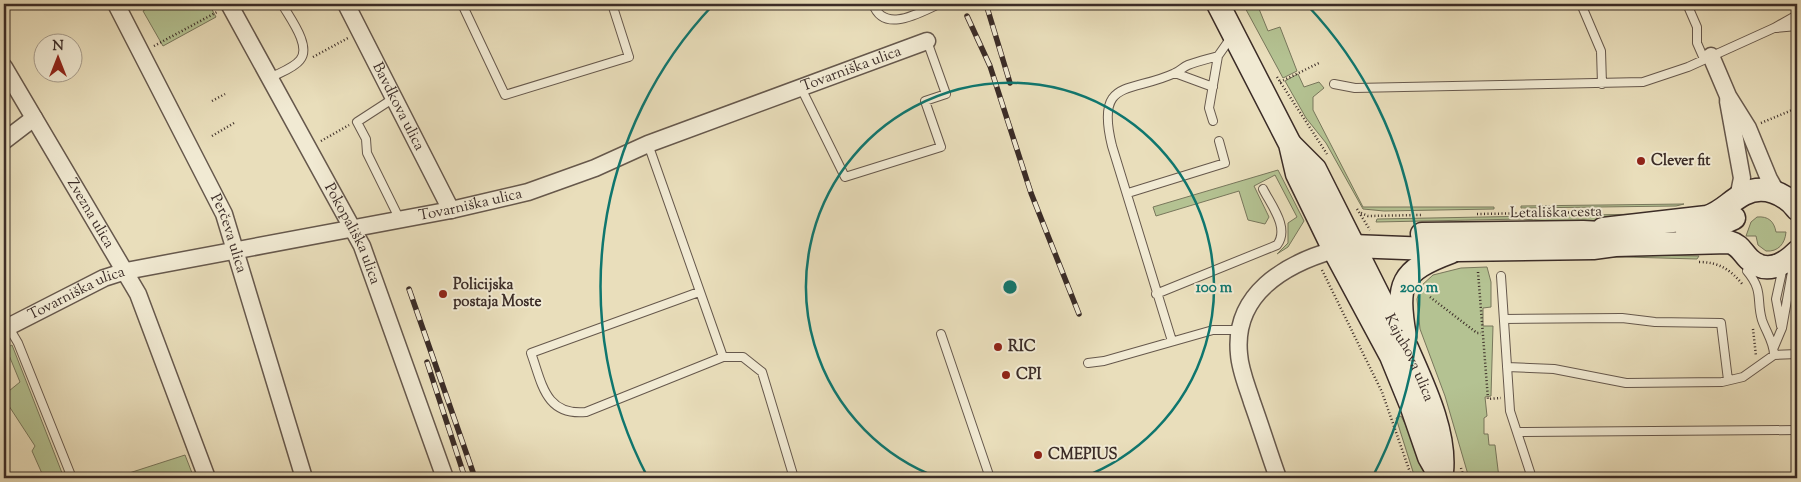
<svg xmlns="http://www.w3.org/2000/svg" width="1801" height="482" font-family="'Sorts Mill Goudy',serif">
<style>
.green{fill:#b4c292;stroke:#78775c}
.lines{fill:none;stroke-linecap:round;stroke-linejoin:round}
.service-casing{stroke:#66584c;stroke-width:10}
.minor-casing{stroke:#66584c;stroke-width:19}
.secondary-casing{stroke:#3b2c27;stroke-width:25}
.path{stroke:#3b2c27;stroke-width:2.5;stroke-dasharray:1 2.5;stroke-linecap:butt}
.service{stroke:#f1ead3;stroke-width:8}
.minor{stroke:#f1ead3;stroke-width:16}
.secondary{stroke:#f1ead3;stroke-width:22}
.rail-casing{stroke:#3b2c27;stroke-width:5.5}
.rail{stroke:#f1ead3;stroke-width:4;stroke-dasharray:11;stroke-linecap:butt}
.ring{fill:none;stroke:#0f766e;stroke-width:2.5}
.poi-dot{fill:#8f2418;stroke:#f1ead3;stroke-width:2}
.labels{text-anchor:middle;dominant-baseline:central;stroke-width:4;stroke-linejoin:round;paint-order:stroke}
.street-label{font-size:15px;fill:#3b2c27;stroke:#f1ead3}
.poi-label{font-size:15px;font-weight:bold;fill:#3b2c27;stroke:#f1ead3;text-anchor:start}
.centre{fill:#0f766e;stroke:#f1ead3;stroke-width:2.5}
.ring-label{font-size:15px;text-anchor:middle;font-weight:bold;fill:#0f766e;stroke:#f1ead3;stroke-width:4;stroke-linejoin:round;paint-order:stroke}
</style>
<rect width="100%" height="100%" fill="#e9debb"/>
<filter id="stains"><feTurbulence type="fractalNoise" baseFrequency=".004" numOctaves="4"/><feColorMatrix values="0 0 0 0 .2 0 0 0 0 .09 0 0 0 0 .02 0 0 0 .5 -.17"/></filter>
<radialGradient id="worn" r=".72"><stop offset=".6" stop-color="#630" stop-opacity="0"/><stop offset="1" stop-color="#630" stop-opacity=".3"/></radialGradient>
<path class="green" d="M155,4H209L216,17L163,46L143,11Z
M1243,4H1257L1268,31L1280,27L1297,71L1283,78Z
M1298,74L1304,87L1319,82L1324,88L1313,97V110L1363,207H1494V209L1384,211L1363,209L1326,143L1306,118L1285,81Z
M1278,170L1304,221L1288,247L1277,254L1288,243V223L1297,217L1275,175L1254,186L1269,217L1265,224L1248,220L1239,191L1156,216L1153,207Z
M1684,204L1676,206L1521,208V206Z
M1698,213L1575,223L1522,219L1376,222L1377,219Z
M1757,217C1768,216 1774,221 1776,232H1786C1785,244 1778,252 1766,251L1758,245L1756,236H1746L1751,222Z
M1625,255L1699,256L1697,259L1626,257L1450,259Z
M1487,267L1491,282V307L1483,308V326H1493L1491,396L1485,397L1487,416L1484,418V434H1488L1489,445H1495L1499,478H1469L1445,396L1420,329L1417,299L1421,286L1433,275L1461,268Z
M12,345L64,478H44L32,451L35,446L7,403L4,405V395L20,382L6,348Z
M1401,416L1415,443L1427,478H1415L1396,418Z
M185,455L194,478H124L123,475Z"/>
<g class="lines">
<defs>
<path id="service" d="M462,4L505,95L629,57L612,4
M873,4C884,34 919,13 939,4
M1581,4L1601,51L1602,84
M1687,4L1697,27V43L1704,59
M1776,28L1797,26
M1175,73L1213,87
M270,78C279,73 294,68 300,60C312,46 289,17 282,4
M1334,84L1355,88L1643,82L1688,67L1774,28L1797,15
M801,88L845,177L941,147L925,101L946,94L927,41
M394,98L357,122L366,139L367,153L400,220
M1213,121L1209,108L1218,56L1232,36
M648,144L723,357H743L762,372L794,478
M1128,193L1225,163L1219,141
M1747,271C1764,291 1756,300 1762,320C1766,332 1774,342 1774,355
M1501,276L1510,411L1532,478
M699,292L531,353C542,383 545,416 586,412L723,357
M1156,294L1277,245C1290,228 1271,205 1263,189
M1504,319L1622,318L1655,322L1721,323L1728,380
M8,326L18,343L72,478
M1781,326L1776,299L1783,267
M941,334L990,478
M1172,341L1112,146C1095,77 1130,94 1175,73C1180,71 1183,67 1188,65C1198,61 1208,59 1218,56
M1774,347L1782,328L1792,272
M1088,363L1104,361L1213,330H1240
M1507,367L1554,369L1626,383L1722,382L1743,377L1774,355L1797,354
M1517,432L1797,430"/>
<g id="minor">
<path id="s1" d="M116,4L224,214L304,478"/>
<path id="s2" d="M229,4L362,246L445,478"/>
<path id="s3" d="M346,4L451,210"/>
<path d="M1711,56L1728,96L1748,128L1769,179L1777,193"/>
<path id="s4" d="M4,67L138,294L207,478"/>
<path d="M1728,101L1742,178L1738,198"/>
<path d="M4,141L34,118"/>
<path id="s5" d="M4,329L104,278L126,271L451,210L528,192L595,168L648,144L927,41"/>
<path d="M1278,478C1269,453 1261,427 1252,402C1247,386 1240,370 1239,354C1233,294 1285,264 1334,250"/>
</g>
<g id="secondary">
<path d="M1218,4L1290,144L1297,174L1334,250L1391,356L1411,405L1429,457L1441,478"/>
<path id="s6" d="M1291,145L1315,169L1400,338L1407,348C1423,385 1446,431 1442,472"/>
<path d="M1603,229L1707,217C1723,212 1730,201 1744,194C1763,184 1785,193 1797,209"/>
<path d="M1687,231L1712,228L1734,218"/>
<path d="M1422,234L1583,232L1620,234"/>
<path d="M1334,250L1352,246L1457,250L1593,248L1615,245L1729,242C1740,245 1742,252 1749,259C1765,275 1784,265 1797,252"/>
<path d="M1405,337C1396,283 1400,271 1451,252"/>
</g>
</defs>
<use href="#service" class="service-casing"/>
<use href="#minor" class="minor-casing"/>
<use href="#secondary" class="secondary-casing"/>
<path class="path" d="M154,46L217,12
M313,57L348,38
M1277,77L1327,154
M1280,82L1319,63
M212,101L225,94
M1761,123L1797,108
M212,136L234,123
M321,141L349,125
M1357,209L1370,230
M1361,213L1368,216L1421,215
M1477,214L1596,212
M1699,262C1719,262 1731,270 1743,285
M1322,270L1382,392L1412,478
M1478,272L1488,399L1501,398
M1430,297L1477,333H1481
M1796,313L1797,345
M1753,329L1756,356
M1461,468L1464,478"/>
<use href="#service" class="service"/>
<use href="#minor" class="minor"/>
<use href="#secondary" class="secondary"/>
<defs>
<path id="rail" d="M986,4L1010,83
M967,16L990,66L1031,193L1079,314
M409,289L475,478
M427,362L465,478"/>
</defs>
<use href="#rail" class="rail-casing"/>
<use href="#rail" class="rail"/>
</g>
<g class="ring">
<path d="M939 478A204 204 0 1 1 1081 478"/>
<path d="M647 476A409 409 0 0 1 713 5M1307 5A409 409 0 0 1 1373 476"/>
</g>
<g class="poi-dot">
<circle cx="1641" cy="161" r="5"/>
<circle cx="443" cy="294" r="5"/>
<circle cx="998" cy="347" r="5"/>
<circle cx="1006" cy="375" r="5"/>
<circle cx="1038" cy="455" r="5"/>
</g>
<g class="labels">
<g class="street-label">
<text stroke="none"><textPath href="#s5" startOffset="891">Tovarniška ulica</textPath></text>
<text stroke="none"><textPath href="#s3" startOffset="115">Bavdkova ulica</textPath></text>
<text stroke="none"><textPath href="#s5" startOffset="486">Tovarniška ulica</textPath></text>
<text stroke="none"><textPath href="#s4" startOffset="170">Zvezna ulica</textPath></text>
<text transform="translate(1556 213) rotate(-1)">Letališka cesta</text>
<text stroke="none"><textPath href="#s1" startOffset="256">Perčeva ulica</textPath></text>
<text stroke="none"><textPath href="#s2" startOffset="261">Pokopališka ulica</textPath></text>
<text stroke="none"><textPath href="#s5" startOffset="81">Tovarniška ulica</textPath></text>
<text stroke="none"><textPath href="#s6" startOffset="245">Kajuhova ulica</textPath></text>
</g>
<g class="poi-label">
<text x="1651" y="161">Clever fit</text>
<text x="453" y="285">Policijska<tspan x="453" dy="17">postaja Moste</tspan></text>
<text x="1008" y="347">RIC</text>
<text x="1016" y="375">CPI</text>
<text x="1048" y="455">CMEPIUS</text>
</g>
</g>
<circle cx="1010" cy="287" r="8" class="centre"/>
<g class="ring-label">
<text x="1214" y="292">100 m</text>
<text x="1419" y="292">200 m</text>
</g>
<rect width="1801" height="482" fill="none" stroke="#e9debb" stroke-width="20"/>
<rect x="5" y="5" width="1791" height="472" fill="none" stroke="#3b2c27" stroke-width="2.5"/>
<rect x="10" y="10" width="1781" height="462" fill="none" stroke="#3b2c27"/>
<g transform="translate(58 58)"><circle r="24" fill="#f1ead3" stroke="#a89e8e"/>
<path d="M0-4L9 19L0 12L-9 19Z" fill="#8f2418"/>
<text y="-8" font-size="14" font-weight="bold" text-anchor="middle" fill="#3b2c27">N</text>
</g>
<rect width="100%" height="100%" filter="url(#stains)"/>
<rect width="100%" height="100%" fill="url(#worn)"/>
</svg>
